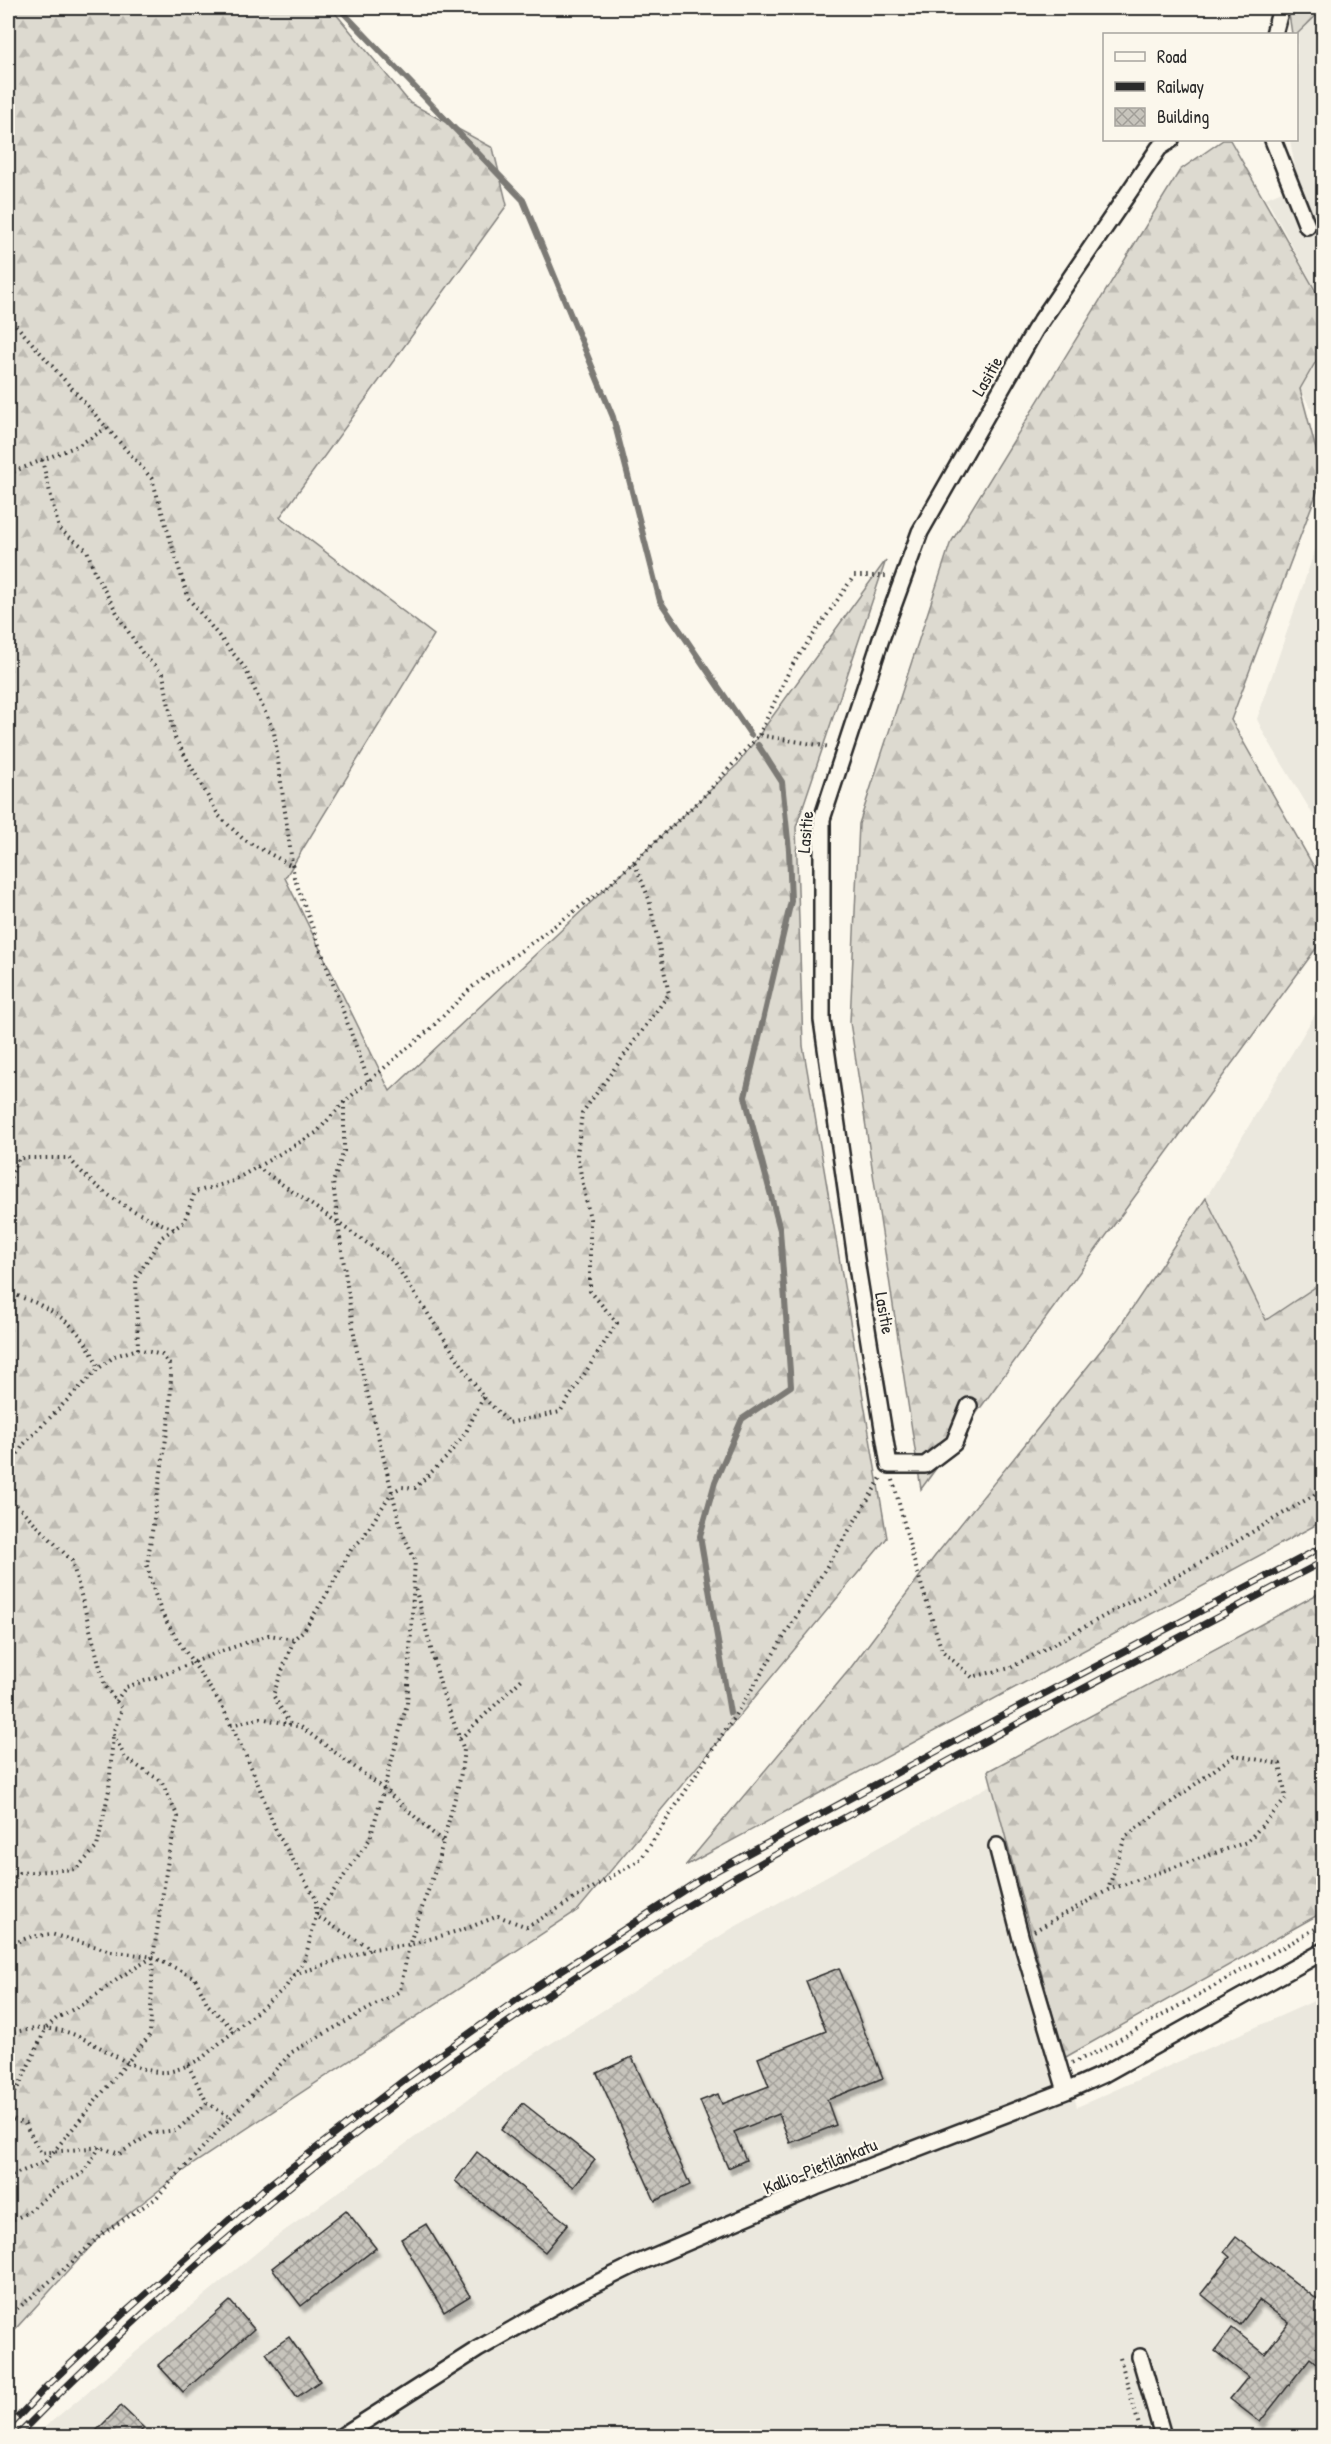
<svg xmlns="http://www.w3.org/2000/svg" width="1331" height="2444" font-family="'Patrick Hand',sans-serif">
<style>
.built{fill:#ebe8de}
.forest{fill:url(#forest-firs);stroke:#84827e;stroke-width:1.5}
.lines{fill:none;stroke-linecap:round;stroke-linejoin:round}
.stream{stroke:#7b7a75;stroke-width:6}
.building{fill:url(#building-cross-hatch);stroke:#2b2b2b;stroke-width:1.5;filter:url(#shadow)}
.minor-casing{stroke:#2b2b2b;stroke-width:20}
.path{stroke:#2b2b2b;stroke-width:4;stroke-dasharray:1.5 4.5;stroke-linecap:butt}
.minor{stroke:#fbf7ec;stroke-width:15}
.rail-casing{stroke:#2b2b2b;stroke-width:7}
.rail{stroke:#fbf7ec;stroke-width:4.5;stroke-dasharray:14;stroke-linecap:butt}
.labels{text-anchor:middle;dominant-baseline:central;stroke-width:4.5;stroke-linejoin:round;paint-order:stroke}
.street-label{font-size:18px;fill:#2b2b2b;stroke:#fbf7ec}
</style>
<defs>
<pattern id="forest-firs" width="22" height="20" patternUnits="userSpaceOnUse" patternTransform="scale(1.5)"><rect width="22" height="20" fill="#dddad0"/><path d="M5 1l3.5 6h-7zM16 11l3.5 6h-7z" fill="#bebbb3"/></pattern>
<pattern id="building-cross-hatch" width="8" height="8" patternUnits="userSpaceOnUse" patternTransform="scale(1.5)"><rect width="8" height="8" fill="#c7c4bc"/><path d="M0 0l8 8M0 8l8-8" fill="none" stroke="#a29f99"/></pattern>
<filter id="shadow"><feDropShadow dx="3.5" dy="6" stdDeviation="1.5" flood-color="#0004"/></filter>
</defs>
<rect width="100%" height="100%" fill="#fbf7ec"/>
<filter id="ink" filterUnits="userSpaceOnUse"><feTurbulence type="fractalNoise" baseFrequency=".0167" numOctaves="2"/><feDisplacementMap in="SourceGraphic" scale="12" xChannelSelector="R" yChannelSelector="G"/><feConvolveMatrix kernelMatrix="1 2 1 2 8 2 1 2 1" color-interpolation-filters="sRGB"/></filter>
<g filter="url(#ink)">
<path class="built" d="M1323,8V303L1266,198L1298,184L1290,140H1296L1297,35Z
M1323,354V430L1300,389Z
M1323,527V831L1263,732L1257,719Z
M1323,1001V1282L1266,1320L1206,1198Z
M991,1785L1077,2107L1323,1997V2436H34L273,2239L503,2074L731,1929Z"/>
<path class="forest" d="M8,8H331L410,103L493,148L507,205L280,517L434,635L285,878L390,1091L738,764L886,560L796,827L803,1046L887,1538L578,1910L193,2164L102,2234L8,2337Z
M1294,8H1324L1296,35L1292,34L1289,14Z
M1223,140H1230L1323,304V349L1300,389L1323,476L1231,720L1323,883V939L921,1489L850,1022L859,824L950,544L1180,170Z
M1206,1198L1266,1320L1323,1282V1521L685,1866L849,1670L935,1556L1118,1329Z
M1323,1591V1912L1064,2058L988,1771Z"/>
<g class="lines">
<path class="stream" d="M339,8L523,200L613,417L660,601L751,735
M730,1713L700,1536L715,1482L742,1419L791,1386L780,1230L745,1097L791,901L789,850L782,782L758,745"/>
</g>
<path class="building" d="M839,1968L883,2078L827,2100L836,2125L790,2143L779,2114L734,2132L746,2160L728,2168L700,2101L718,2094L722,2104L769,2086L758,2058L826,2031L806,1981Z
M632,2057L690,2185L655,2201L597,2073Z
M523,2103L595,2160L574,2187L501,2130Z
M477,2152L568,2224L545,2252L455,2181Z
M346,2210L376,2248L301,2306L272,2268Z
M426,2224L470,2296L444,2312L401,2239Z
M1236,2237L1323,2304V2369L1310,2358L1260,2422L1230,2399L1248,2377L1215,2351L1232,2328L1265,2354L1289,2323L1259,2300L1240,2325L1201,2294L1230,2257L1224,2252Z
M230,2301L254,2329L183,2392L158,2365Z
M289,2337L320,2381L297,2397L266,2353Z
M121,2406L144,2428L136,2436H91Z"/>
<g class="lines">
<defs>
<path id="minor" d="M1274,34L1281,8
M1273,140L1307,226
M969,1406L954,1443L925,1465H889L858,1273L822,1020V819L881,639L920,532L1035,330L1159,148L1171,140
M997,1846L1021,1939L1066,2091
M1140,2357L1163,2436
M342,2436L478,2349L575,2294L636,2264L816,2187L1066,2091L1104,2074L1324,1951"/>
</defs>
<use href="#minor" class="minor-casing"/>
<path class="path" d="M8,316L152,479L188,598L245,668L274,732L294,877L369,1082
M42,460L59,529L87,550L94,571L122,622L143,654L163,674L175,738L219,816L243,839L292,866
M8,474L77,446L107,428
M759,735L791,667L854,576H887
M344,1102V1151L333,1182L338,1224L356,1347L402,1532L415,1560L407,1704L370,1839L316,1916L372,1949L409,1945L468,1928L498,1916L527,1927L641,1859L747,1697L881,1478
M257,1167L393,1261L483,1397L509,1423L560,1412L617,1323L590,1291V1219L577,1155L582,1113L669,994L649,899L634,862
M8,1183L19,1158H69C99,1194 131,1212 174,1229
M8,1289C15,1297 28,1299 38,1304C70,1320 85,1336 99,1368
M138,1349L136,1278L162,1237L184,1222L195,1192L231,1182L316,1133L344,1102L429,1030L472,987L607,887L705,795L759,735L830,747
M8,1469L24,1444L99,1368L115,1356L138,1349L162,1355L169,1364L171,1374L170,1412L147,1565L154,1591L162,1614L177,1639L221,1704L252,1769L277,1833L316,1899V1916L305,1959L285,1988L202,2058C191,2064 179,2070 167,2072C133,2075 96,2039 63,2031C45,2026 26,2030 8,2033
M893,1480L913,1558L942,1651L972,1677L1010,1668L1204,1561L1324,1489
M8,1496L72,1561L105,1686L122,1709L113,1733L125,1758L161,1781L178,1817L169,1853L153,1957L150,2035L45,2162L8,2177
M116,1701L126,1687L160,1676L219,1652L269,1635L294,1639L304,1630L327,1594L352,1548L362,1539L392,1492L402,1487L415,1488L446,1458L466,1432L483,1397
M290,1724L273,1695L294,1639
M231,1725L261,1718L301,1727L384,1789L443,1842
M460,1739L523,1678
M8,1888L19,1873L76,1869L97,1847L109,1790L113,1733
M1034,1931L1108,1890L1247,1842L1286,1799L1280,1764L1234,1755L1125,1837L1108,1890
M8,1939L14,1943L30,1937L51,1934L111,1951L153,1957L195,1978L208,2005L235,2031
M294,1975L371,1949
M1072,2063L1099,2051L1324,1924
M188,2065L207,2103L231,2118
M8,2102L17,2090L46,2028L57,2018L85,2003L122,1976L153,1957
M8,2117L25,2124L41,2153L100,2147L119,2154L152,2133L177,2130L207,2103
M8,2222L27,2213L61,2185L83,2173L100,2147
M8,2317L70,2264L102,2234L155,2199L292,2052L400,1991L409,1945L436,1868L460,1779L464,1750L442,1691L415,1587
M1120,2358L1142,2436"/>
<use href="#minor" class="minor"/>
<defs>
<path id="rail" d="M8,2428L47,2386L122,2315L266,2187L404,2080L519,1998L701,1879L998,1718L1324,1546
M17,2436C224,2224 460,2041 715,1889C767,1858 822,1830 875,1801C1024,1719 1174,1640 1324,1561"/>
</defs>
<use href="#rail" class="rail-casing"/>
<use href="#rail" class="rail"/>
</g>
</g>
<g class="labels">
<g class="street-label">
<text transform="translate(987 376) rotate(-60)">Lasitie</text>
<text transform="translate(805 832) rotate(-85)">Lasitie</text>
<text transform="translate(885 1313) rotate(80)">Lasitie</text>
<text transform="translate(820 2166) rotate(-22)">Kallio-Pietilänkatu</text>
</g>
</g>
<rect width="1331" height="2444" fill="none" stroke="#fbf7ec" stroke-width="30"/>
<rect x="15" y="15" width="1301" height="2414" fill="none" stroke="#2b2b2b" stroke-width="2" filter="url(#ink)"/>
<rect x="1103" y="33" width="195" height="108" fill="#fbf7ec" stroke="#a8a59f" stroke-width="1.5"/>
<rect x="1115" y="52" width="30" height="9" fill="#fbf7ec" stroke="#a8a59f" stroke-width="1.5"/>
<text x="1157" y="63" font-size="18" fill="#2b2b2b">Road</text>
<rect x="1115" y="82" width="30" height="9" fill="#2b2b2b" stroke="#a8a59f" stroke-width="1.5"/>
<text x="1157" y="93" font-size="18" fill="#2b2b2b">Railway</text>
<rect x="1115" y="108" width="30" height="18" fill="url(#building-cross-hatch)" stroke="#a8a59f" stroke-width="1.5"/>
<text x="1157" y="123" font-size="18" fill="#2b2b2b">Building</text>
</svg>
